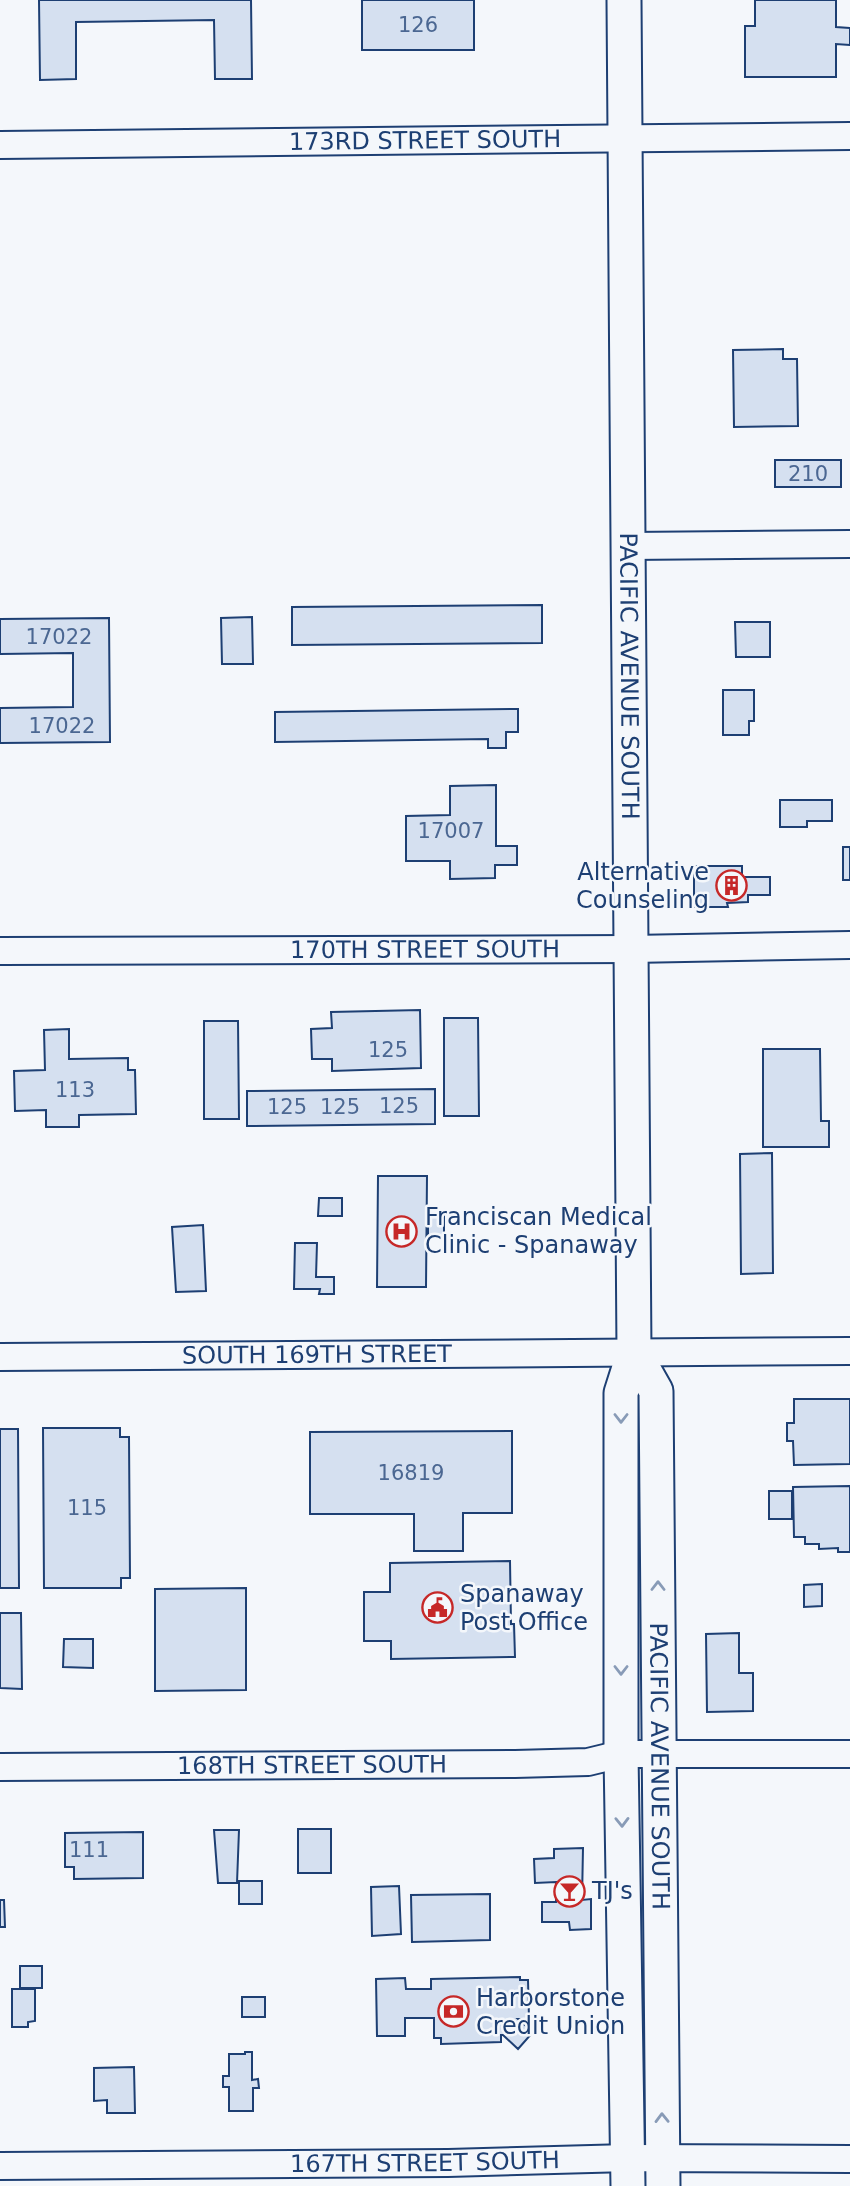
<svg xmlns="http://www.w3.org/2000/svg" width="850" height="2186" font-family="'DejaVu Sans',sans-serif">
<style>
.building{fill:#d5e0f0;stroke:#1d3f73;stroke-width:2}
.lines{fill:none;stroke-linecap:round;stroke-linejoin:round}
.minor-casing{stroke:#1d3f73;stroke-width:30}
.major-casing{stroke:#1d3f73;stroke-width:37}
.minor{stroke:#f4f7fb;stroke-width:26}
.major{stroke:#f4f7fb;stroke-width:33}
.oneway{stroke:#889bb7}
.labels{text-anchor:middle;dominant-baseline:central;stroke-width:5;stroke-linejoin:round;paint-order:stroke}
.number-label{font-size:21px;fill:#4b6792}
.street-label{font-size:24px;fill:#1d3f73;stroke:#f4f7fb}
.poi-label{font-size:24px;fill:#1d3f73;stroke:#f4f7fb;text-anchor:start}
</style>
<rect width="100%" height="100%" fill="#f4f7fb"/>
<path class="building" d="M39,0H251L252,79H215L214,20L76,22V79L40,80Z
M362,0H474V50H362Z
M755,0H836V27L850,28V45L836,44V77H745V26H755Z
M783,349V359H797L798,426L734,427L733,350Z
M775,460H841V487H775Z
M542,605V643L292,645V607Z
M252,617L253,664H222L221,618Z
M109,618L110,742L0,743V708L73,707V653L0,654V619Z
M735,622H770V657H736Z
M723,690H754V721H749V735H723Z
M518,709V732H506V748H488V739L275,742V712Z
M496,785V846H517V865H495V878L450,879V861H406V816L450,815V786Z
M780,800H832V821H807V827H780Z
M843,847H850V880H843Z
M694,866H742V877H770V895H748V902L727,903L728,907H694Z
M420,1010L421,1068L332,1071V1059H312L311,1029L332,1028L331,1012Z
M444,1018H478L479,1116H444Z
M204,1021H238L239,1119H204Z
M69,1029V1059L128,1058V1070H135L136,1114L79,1115V1127H46V1110L15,1111L14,1071L45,1070L44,1030Z
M763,1049H820L821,1121H829V1147H763Z
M435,1089V1124L247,1126V1091Z
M772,1153L773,1273L741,1274L740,1154Z
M378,1176H427L426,1287H377Z
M319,1198H342V1216H318Z
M428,1216H444V1237L428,1236Z
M203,1225L206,1291L176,1292L172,1227Z
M295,1243H317L316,1277H334V1294H319L320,1289H294Z
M794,1399H850V1464L794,1465L793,1441H787V1423H794Z
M43,1428H120V1437H129L130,1578H121V1588H44Z
M0,1429H18L19,1588H0Z
M512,1431V1513H463V1551H414V1514H310V1432Z
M850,1486V1552H838V1548L819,1549V1544H805V1537H794L793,1487Z
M769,1491H792V1519H769Z
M510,1561L511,1624H514L515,1657L391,1659V1641H364V1592H390V1563Z
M822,1584V1606L804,1607V1585Z
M246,1588V1690L155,1691V1589Z
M0,1613H21L22,1689L0,1688Z
M739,1633V1673H753V1711L707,1712L706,1634Z
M64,1639H93V1668L63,1667Z
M298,1829H331V1873H298Z
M214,1830H239L237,1883H218Z
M143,1832V1878L74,1879V1867H65V1833Z
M583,1848L582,1900L591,1899V1929L570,1930L569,1922H542V1902H556V1882L535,1883L534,1859L554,1858V1849Z
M239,1881H262V1904H239Z
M399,1886L401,1934L372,1936L371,1887Z
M490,1894V1940L412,1942L411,1895Z
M0,1900H4L5,1927H0Z
M20,1966H42V1988H20Z
M520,1977V1980H528L529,2019H518L533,2032L518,2049L503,2035H501V2042L441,2044V2038H434V2018H405V2036H377L376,1979L405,1978L406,1989H431V1979Z
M12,1989H35V2021L28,2022V2027H12Z
M242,1997H265V2017H242Z
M245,2052H252V2080L258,2079L259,2088H253V2111H229V2087H223V2076H229V2054H245Z
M134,2067L135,2113H107V2100L94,2101V2068Z"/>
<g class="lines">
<defs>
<g id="minor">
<path id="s1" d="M0,145L850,136"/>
<path d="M629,546L850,544"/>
<path id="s2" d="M0,951L632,949L850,945"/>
<path id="s3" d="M0,1357L850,1351"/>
<path id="s4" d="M0,1767L515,1764L588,1762L621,1754H850"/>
<path id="s5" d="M0,2166L448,2163L628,2158L850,2159"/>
</g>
<g id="major">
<path id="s6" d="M624,0L634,1352L621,1393V1754L628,2186"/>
<path id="s7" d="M634,1352L656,1391L663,2186"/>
</g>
</defs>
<use href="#minor" class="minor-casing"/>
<use href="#major" class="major-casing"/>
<use href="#minor" class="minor"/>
<use href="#major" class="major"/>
</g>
<defs><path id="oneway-chevron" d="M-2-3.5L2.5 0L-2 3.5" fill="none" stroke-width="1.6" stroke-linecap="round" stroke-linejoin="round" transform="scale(1.75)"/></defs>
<g class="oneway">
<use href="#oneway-chevron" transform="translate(621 1418) rotate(90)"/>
<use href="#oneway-chevron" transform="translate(658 1586) rotate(-90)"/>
<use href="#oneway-chevron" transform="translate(621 1670) rotate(90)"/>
<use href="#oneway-chevron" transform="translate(622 1822) rotate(89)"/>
<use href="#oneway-chevron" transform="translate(662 2118) rotate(-91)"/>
</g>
<defs>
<symbol id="building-ring" viewBox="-11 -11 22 22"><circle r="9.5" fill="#f4f7fb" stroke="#c62828" stroke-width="1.5"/><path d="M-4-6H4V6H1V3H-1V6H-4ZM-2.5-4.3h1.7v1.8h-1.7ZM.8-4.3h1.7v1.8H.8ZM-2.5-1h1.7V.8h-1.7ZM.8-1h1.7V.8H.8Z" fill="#c62828"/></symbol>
<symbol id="hospital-ring" viewBox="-11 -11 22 22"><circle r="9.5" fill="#f4f7fb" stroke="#c62828" stroke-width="1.5"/><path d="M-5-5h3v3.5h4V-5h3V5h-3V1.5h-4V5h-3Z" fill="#c62828"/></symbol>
<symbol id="civic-ring" viewBox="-11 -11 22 22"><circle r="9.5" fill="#f4f7fb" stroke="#c62828" stroke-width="1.5"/><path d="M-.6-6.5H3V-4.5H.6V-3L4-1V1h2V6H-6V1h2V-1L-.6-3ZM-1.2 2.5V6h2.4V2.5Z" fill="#c62828"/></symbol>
<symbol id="bar-ring" viewBox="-11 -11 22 22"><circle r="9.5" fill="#f4f7fb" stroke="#c62828" stroke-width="1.5"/><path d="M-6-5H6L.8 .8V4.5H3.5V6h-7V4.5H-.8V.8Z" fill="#c62828"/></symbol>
<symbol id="bank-ring" viewBox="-11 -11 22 22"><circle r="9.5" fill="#f4f7fb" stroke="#c62828" stroke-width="1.5"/><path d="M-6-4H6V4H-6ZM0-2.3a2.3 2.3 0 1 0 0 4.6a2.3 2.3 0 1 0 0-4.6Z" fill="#c62828"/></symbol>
</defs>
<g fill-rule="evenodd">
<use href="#building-ring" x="714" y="868" width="35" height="35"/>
<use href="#hospital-ring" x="384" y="1214" width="35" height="35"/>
<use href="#civic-ring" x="420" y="1590" width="35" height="35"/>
<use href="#bar-ring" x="552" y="1874" width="35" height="35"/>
<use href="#bank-ring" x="436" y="1994" width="35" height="35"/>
</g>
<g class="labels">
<g class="number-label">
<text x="418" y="25">126</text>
<text x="808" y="474">210</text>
<text x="59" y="637">17022</text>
<text x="62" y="726">17022</text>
<text x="451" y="831">17007</text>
<text x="388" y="1050">125</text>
<text x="75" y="1090">113</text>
<text x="399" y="1106">125</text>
<text x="287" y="1107">125</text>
<text x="340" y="1107">125</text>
<text x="411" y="1473">16819</text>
<text x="87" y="1508">115</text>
<text x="89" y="1850">111</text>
</g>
<g class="street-label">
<text stroke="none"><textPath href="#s1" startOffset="425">173RD STREET SOUTH</textPath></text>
<text stroke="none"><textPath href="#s6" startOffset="676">PACIFIC AVENUE SOUTH</textPath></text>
<text stroke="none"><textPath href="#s2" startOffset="425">170TH STREET SOUTH</textPath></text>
<text stroke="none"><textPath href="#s3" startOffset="317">SOUTH 169TH STREET</textPath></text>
<text stroke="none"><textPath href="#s4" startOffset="312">168TH STREET SOUTH</textPath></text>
<text stroke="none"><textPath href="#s7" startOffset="420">PACIFIC AVENUE SOUTH</textPath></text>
<text stroke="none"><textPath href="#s5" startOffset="425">167TH STREET SOUTH</textPath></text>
</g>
<g class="poi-label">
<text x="709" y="872" text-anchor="end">Alternative<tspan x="709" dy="28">Counseling</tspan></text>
<text x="425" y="1217">Franciscan Medical<tspan x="425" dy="28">Clinic - Spanaway</tspan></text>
<text x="460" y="1594">Spanaway<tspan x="460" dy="28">Post Office</tspan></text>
<text x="592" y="1891">TJ's</text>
<text x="476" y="1998">Harborstone<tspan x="476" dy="28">Credit Union</tspan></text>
</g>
</g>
</svg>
